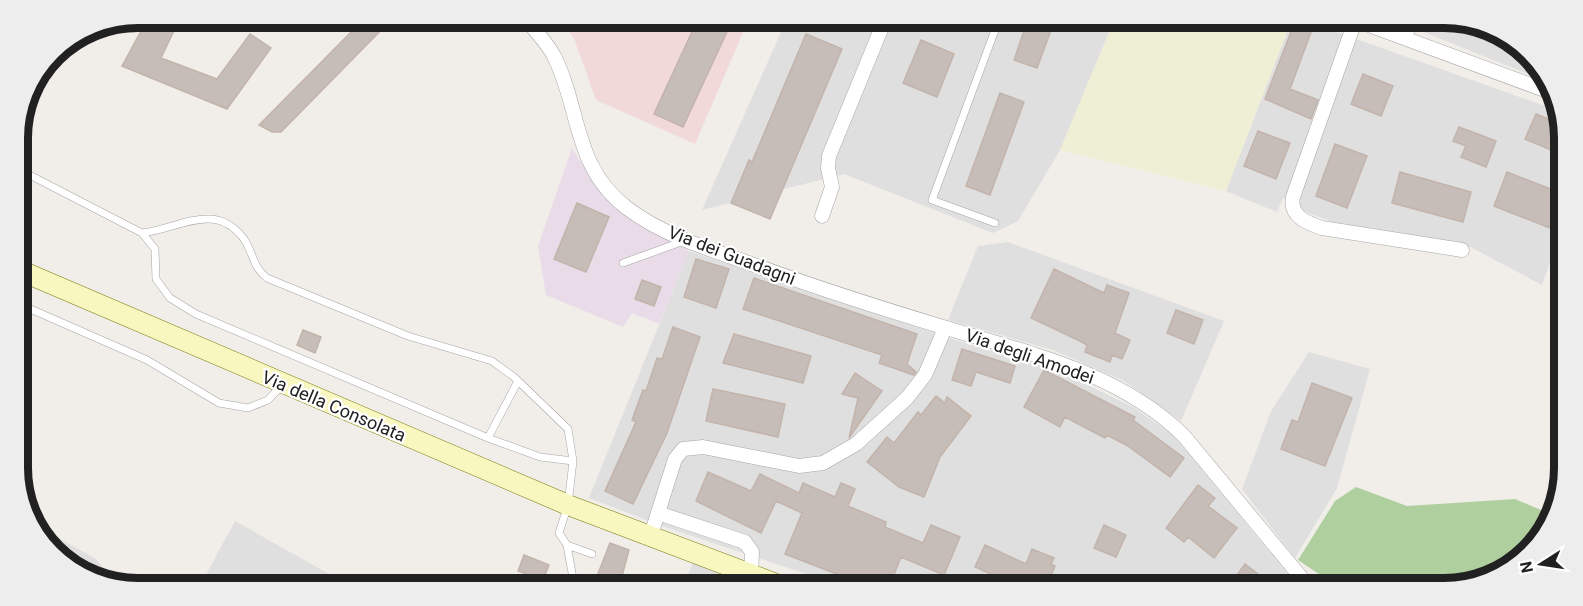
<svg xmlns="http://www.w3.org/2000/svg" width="1583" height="606" font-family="Roboto,sans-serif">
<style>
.residential{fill:#dfdfdf}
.commercial{fill:#f1d9da}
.industrial{fill:#eadbe8}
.farmland{fill:#efefd5}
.forest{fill:#b0cf9f}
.building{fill:#c6bdb8;stroke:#c3b4ab;stroke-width:1.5}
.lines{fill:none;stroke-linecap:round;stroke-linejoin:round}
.lane-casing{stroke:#a5a5a5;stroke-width:8}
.street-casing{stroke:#a5a5a5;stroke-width:15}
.secondary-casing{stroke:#747809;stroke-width:21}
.lane{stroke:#fff;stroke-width:7}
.street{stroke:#fff;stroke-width:14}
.secondary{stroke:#f8f7c0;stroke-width:20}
.labels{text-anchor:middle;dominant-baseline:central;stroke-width:4.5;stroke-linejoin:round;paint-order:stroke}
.street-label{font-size:18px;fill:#212121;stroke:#fff}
.rim{fill:none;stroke:#212121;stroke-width:8}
</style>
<rect width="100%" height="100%" fill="#f1eee9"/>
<path class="residential" d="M786,21L1113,23L1060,150L1018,221L993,233L844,174L702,210Z
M1290,24H1314L1559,111L1564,122L1562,253L1554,252L1542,285L1463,243L1333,222L1301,210L1283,198L1277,212L1226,191Z
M1404,24L1484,25L1535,59L1545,81Z
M1008,242L1224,321L1181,421L1124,381L1053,350L948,320L978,246Z
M689,251L952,339L1042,366L1071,377L1133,407L1174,436L1298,587L839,585L662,526L589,498Z
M1309,352L1370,369L1337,488L1295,558L1242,489L1271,411Z
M235,521L345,583L202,582Z
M37,526L96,559L115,582L99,581L48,547Z
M693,563L751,585L684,584Z"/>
<path class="commercial" d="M562,20L748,21L695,144L596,100L575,41Z"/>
<path class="industrial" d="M572,148L603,197L616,209L671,237L689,251L659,324L632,313L623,327L546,295L538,246Z"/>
<path class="farmland" d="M1113,23L1290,24L1226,191L1060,150Z"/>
<path class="forest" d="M1356,487L1407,506L1515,499L1553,515L1518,563L1452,588L1338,587L1298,560L1335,501Z"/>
<path class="building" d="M148,18H180L161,58L217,79L250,34L271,48L227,109L122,66Z
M364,19H392L281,132H272L259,125Z
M697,21H732L683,127L654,114Z
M1027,22H1054L1037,68L1014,60Z
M1294,24H1314L1290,89L1318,100L1311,119L1265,99Z
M806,34L842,49L770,219L731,203L749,160L752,162Z
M921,40L954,54L937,97L903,83Z
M1363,74L1393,86L1381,116L1351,104Z
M1000,93L1024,102L990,195L966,186Z
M1536,114L1564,125L1563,155L1525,139Z
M1459,127L1496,141L1486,167L1461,157L1466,146L1453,141Z
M1258,131L1290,143L1276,179L1244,166Z
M1335,144L1367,156L1347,208L1316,196Z
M1400,172L1471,192L1463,222L1392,203Z
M1507,172L1563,194L1550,228L1494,206Z
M577,203L609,217L586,272L554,259Z
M696,259L729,269L716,308L684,297Z
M1054,269L1104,293L1107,285L1129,293L1115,333L1130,340L1122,359L1112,355L1110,362L1085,352L1087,345L1080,341L1031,318Z
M754,278L917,334L907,364L916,372L914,375L879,363L882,355L743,309Z
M642,280L661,287L654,306L635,299Z
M1176,310L1203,320L1194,344L1167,333Z
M673,327L700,337L667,433L633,504L605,491L636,422L632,420L643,390L646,391L657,358L662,359Z
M303,330L321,337L315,353L297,345Z
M734,334L811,356L803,383L723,363Z
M962,349L1015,366L1010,383L976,372L971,386L952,380Z
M1044,370L1135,417L1133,420L1184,458L1170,477L1128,446L1107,435L1105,438L1065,417L1060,427L1024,407Z
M855,373L882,391L849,438L858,398L842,394Z
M1312,383L1352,398L1325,466L1281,449L1292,420L1298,422Z
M713,389L785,404L778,437L706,421Z
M936,396L945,403L947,397L971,416L940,457L924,497L899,487L867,462L887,437L894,443L918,412L921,415Z
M708,472L751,491L760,474L799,493L803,483L835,497L841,483L855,489L848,506L886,522L885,527L923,543L931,525L960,537L944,575L901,557L890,585H865L785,554L802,513L776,501L761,533L696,501Z
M1198,485L1215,498L1208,506L1237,528L1214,558L1188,537L1184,542L1166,528Z
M1104,525L1126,535L1116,557L1094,548Z
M610,543L629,550L620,584H594Z
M985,545L1026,564L1032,549L1054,558L1051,564L1055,566L1047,586H1017L975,567Z
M524,555L549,565L543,580L518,571Z
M1245,564L1275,587H1228Z"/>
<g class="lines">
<defs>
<path id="lane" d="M1409,40L1412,24
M18,169L142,233
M995,223L932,200L998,22
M623,263L684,241
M19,304L147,360L219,403L248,408L268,400L281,386
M488,438L518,381
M573,461L540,457L488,438L196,314L170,298L156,279L155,249L142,233C179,229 215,200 244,239C254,254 252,266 267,278L408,336L492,361L514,377L568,429L573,461L568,505L559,533L567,545L592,554
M567,545L574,584"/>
<path id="street" d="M526,20C536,31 547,43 554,56C581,110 573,167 627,208C661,234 705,248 746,262C811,286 877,307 943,327C1028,353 1119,372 1184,436L1309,587
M1354,24L1293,197C1289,216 1307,223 1322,228L1462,250
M1366,24L1550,92
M822,216L832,187L828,168L829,156L884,22
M658,513L745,542L752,552L751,575
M650,538L675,459L683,449L703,447L799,466L823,463L856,444L907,398L925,375L945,328"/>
<path id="secondary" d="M19,270L568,505L779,585"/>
</defs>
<use href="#lane" class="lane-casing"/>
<use href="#street" class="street-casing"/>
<use href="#secondary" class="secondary-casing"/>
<use href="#lane" class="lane"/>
<use href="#street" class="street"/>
<use href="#secondary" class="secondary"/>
</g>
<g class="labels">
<g class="street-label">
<text transform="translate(732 255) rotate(21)">Via dei Guadagni</text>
<text transform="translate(1030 356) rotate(19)">Via degli Amodei</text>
<text transform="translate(334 406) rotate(23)">Via della Consolata</text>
</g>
</g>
<path d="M0 0H1583V606H0ZM138 28H1444A110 110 0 0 1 1554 138V468A110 110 0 0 1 1444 578H138A110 110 0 0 1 28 468V138A110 110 0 0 1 138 28Z" fill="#ededed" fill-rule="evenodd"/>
<path class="rim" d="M138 28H1444A110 110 0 0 1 1554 138V468A110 110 0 0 1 1444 578H138A110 110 0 0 1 28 468V138A110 110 0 0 1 138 28Z"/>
<g transform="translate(1541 564) rotate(258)" stroke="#ffffff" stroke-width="4.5" paint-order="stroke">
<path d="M0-4.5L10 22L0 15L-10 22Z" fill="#212121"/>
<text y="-9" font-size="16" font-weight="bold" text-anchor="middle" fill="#212121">N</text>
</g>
</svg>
